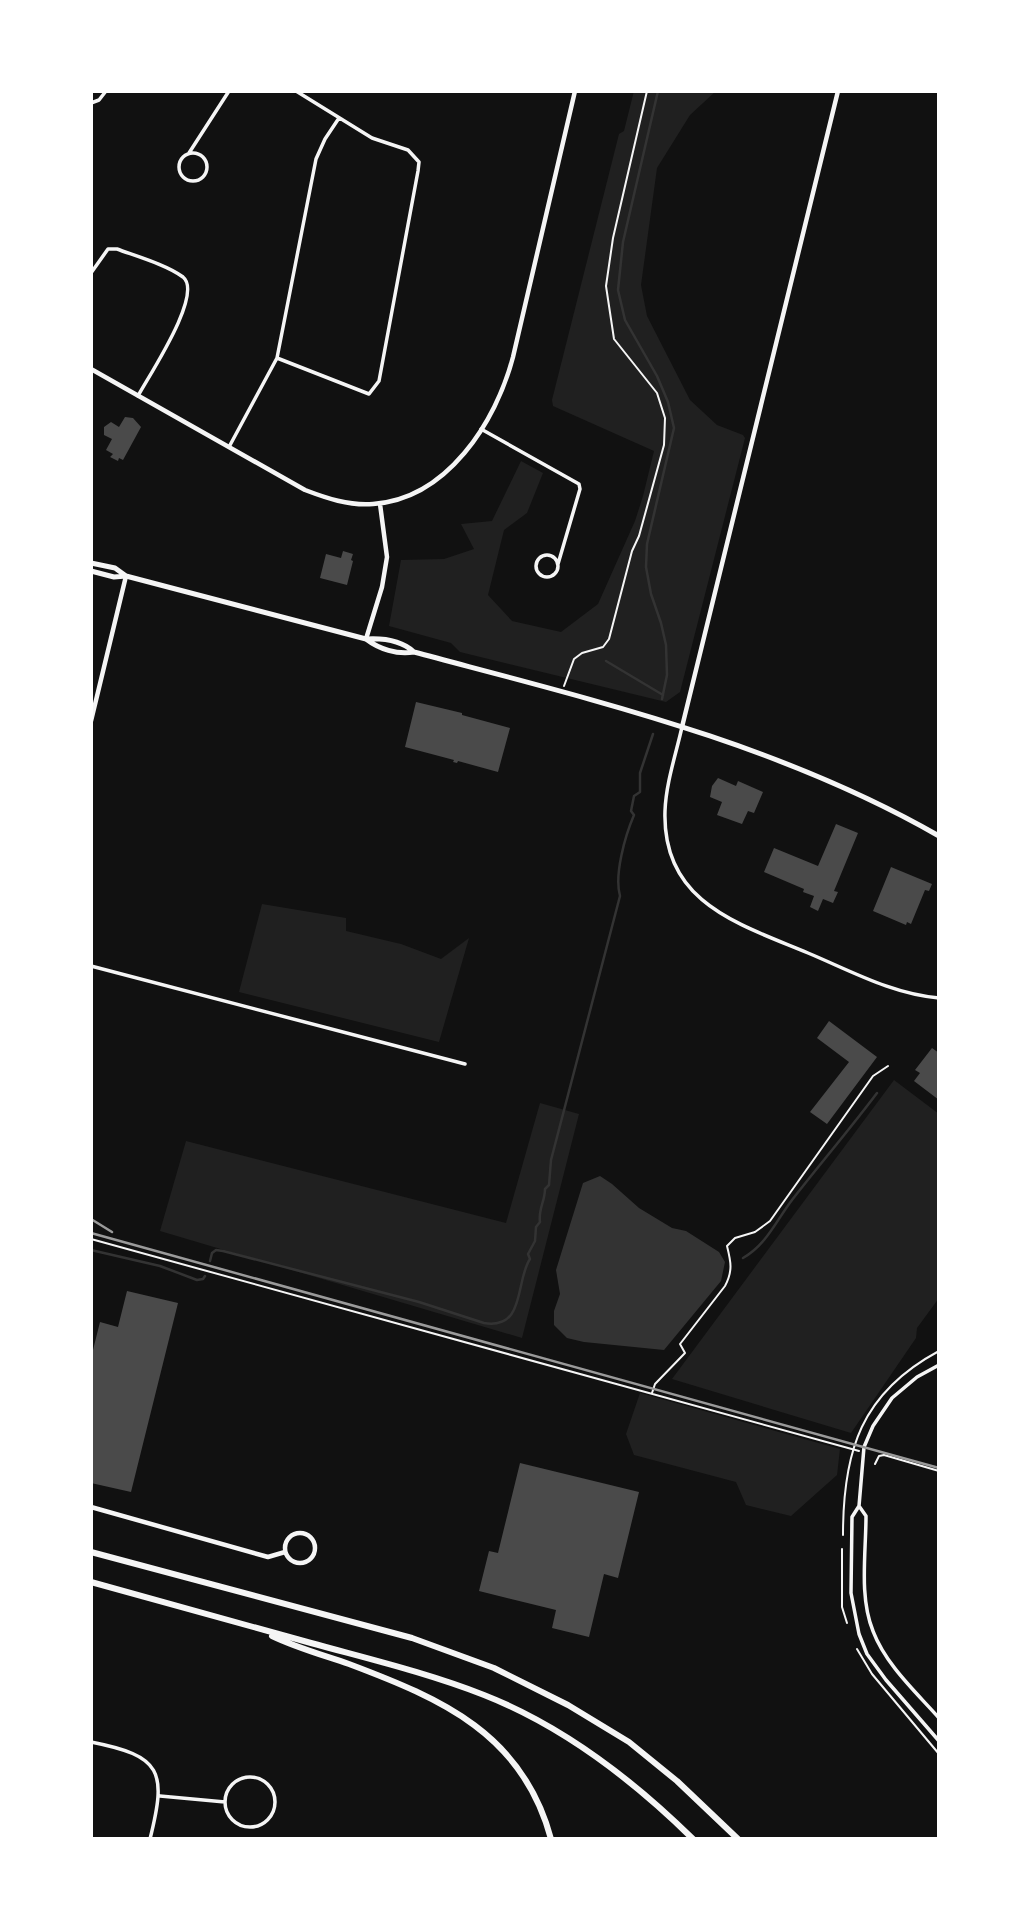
<svg xmlns="http://www.w3.org/2000/svg" width="1030" height="1930" font-family="'Golos Text',sans-serif">
<style>
.green{fill:#202020}
.water{fill:#333}
.lines{fill:none;stroke-linecap:round;stroke-linejoin:round}
.stream{stroke:#333;stroke-width:2.5}
.building{fill:#4a4a4a}
.path{stroke:#f5f5f5;stroke-width:2}
.minor{stroke:#f5f5f5;stroke-width:3.5}
.tertiary{stroke:#f5f5f5;stroke-width:4.5}
.secondary{stroke:#f5f5f5;stroke-width:5}
.motorway{stroke:#f5f5f5;stroke-width:6}
.rail{stroke:#9a9a9a;stroke-width:2.5}
</style>
<rect width="100%" height="100%" fill="#111"/>
<path class="green" d="M634,91H716L690,115L657,168L641,285L647,316L690,400L717,425L743,435L745,438L680,692L666,702L460,652L451,643L389,626L401,560L444,559L474,549L461,524L492,521L521,461L543,473L527,513L504,530L488,595L512,621L561,632L598,604L635,521L643,496L654,451L553,406L552,400L619,134L624,131Z
M262,904L346,918V931L401,944L441,959L469,938L439,1042L239,992Z
M894,1080L939,1114V1298L917,1328L916,1338L851,1433L672,1379Z
M540,1103L579,1114L522,1338L160,1231L186,1141L506,1223Z
M640,1393L840,1449L837,1475L791,1516L746,1505L736,1482L634,1455L626,1434Z"/>
<path class="water" d="M600,1176L612,1184L639,1208L672,1228L686,1231L719,1252L725,1262L721,1281L664,1350L584,1342L567,1338L554,1325V1311L560,1294L556,1270L583,1183Z"/>
<g class="lines">
<path class="stream" d="M658,91L623,242L618,290L625,320L657,376L668,402L674,428L647,544L646,567L651,594L661,623L666,645L667,675L662,699
M606,661L663,695
M91,1250L160,1266L197,1280L203,1279L205,1276
M743,1258C767,1244 776,1221 792,1200C820,1164 850,1129 877,1093
M210,1261L212,1253L216,1250L223,1251L419,1302L484,1323C526,1330 515,1281 530,1259L528,1254L535,1241L536,1227L540,1222C538,1210 545,1201 545,1189L549,1185L551,1160L620,896C614,875 625,836 634,815L631,811L634,796L640,792V773L653,734"/>
</g>
<path class="building" d="M125,417L133,418L141,427L123,460L119,458L118,461L110,457L113,454L106,450L112,439L104,435V427L111,422L119,427Z
M343,551L353,554L351,560L353,561L347,585L320,578L326,554L341,558Z
M416,702L462,713V715L510,728L498,772L458,761L457,763L453,762L454,760L405,747Z
M718,778L736,786L738,781L763,792L754,813L748,811L742,824L717,815L722,802L710,797L712,786Z
M836,824L858,833L834,891L838,892L833,903L823,899L818,911L810,907L814,896L803,892L804,889L764,872L774,848L818,866Z
M891,867L932,884L929,891L925,890L911,924L907,922L906,925L873,911Z
M829,1021L877,1057L827,1124L810,1112L849,1062L817,1038Z
M932,1048L939,1053V1100L914,1081L920,1073L915,1070Z
M127,1291L178,1303L131,1492L91,1483V1358L100,1322L118,1327Z
M520,1463L639,1492L618,1578L604,1574L589,1637L552,1628L556,1610L479,1591L489,1551L498,1553Z"/>
<g class="lines">
<path class="path" d="M564,686L574,659L582,653L603,647L609,639L632,551L639,536L664,445L665,418L657,393L614,339L606,286L613,238L647,91
M91,1239L859,1451
M652,1393L655,1384L685,1353L680,1344L725,1286C733,1271 731,1262 727,1246L735,1238L755,1232L770,1221L873,1076L888,1066
M875,1464L879,1456L884,1455L939,1471
M843,1535C843,1451 861,1393 939,1351
M842,1549V1607L847,1623
M857,1649L872,1674L939,1754"/>
<path class="minor" d="M91,103L99,100L106,91
M179 167a14 14 0 1 1 28 0a14 14 0 1 1-28 0Z
M189,153L229,91
M91,273L108,249H117C136,256 167,265 183,277C204,294 148,377 138,396
M277,358L369,394L379,381L418,171L419,162L408,150L372,138L296,91
M481,429L579,484L580,489L558,564
M229,447L277,358L316,159L325,139L339,118
M536 566a11 11 0 1 1 22 0a11 11 0 1 1-22 0Z
M682,727C676,754 666,783 665,811C662,903 739,924 808,953C851,971 892,994 939,998
M91,966L465,1064
M939,1365L917,1377L892,1398L873,1426L864,1447L859,1506L852,1517L851,1593L859,1634L867,1654L886,1680L939,1741
M859,1506L866,1516C866,1553 859,1597 873,1631C886,1665 916,1692 939,1718
M91,1742C162,1756 167,1771 150,1839
M225 1802a25 25 0 1 1 50 0a25 25 0 1 1-50 0Z
M160,1796L225,1802"/>
<path class="tertiary" d="M91,369L305,490C326,498 349,506 373,504C447,499 496,422 513,357L575,91
M366,639L382,587L387,557L380,504
M91,721L126,576
M682,727L838,91
M91,1507L268,1557L285,1552
M285 1548a15 15 0 1 1 30 0a15 15 0 1 1-30 0Z"/>
<path class="secondary" d="M91,563L115,568L126,576
M91,571L114,577L126,576L366,639C383,638 401,640 414,652
M366,639C379,649 397,655 414,652C593,700 777,743 939,836"/>
<path class="motorway" d="M91,1552L412,1638L494,1668L568,1705L629,1742L677,1781L738,1839
M91,1582C164,1602 237,1623 311,1643C369,1659 428,1673 484,1695C563,1726 633,1780 693,1839
M272,1636C297,1648 323,1655 349,1664C442,1699 523,1734 551,1839"/>
<path class="rail" d="M91,1219L112,1232
M91,1233L939,1468"/>
</g>
<rect width="1030" height="1930" fill="none" stroke="#ffffff" stroke-width="186"/>
</svg>
